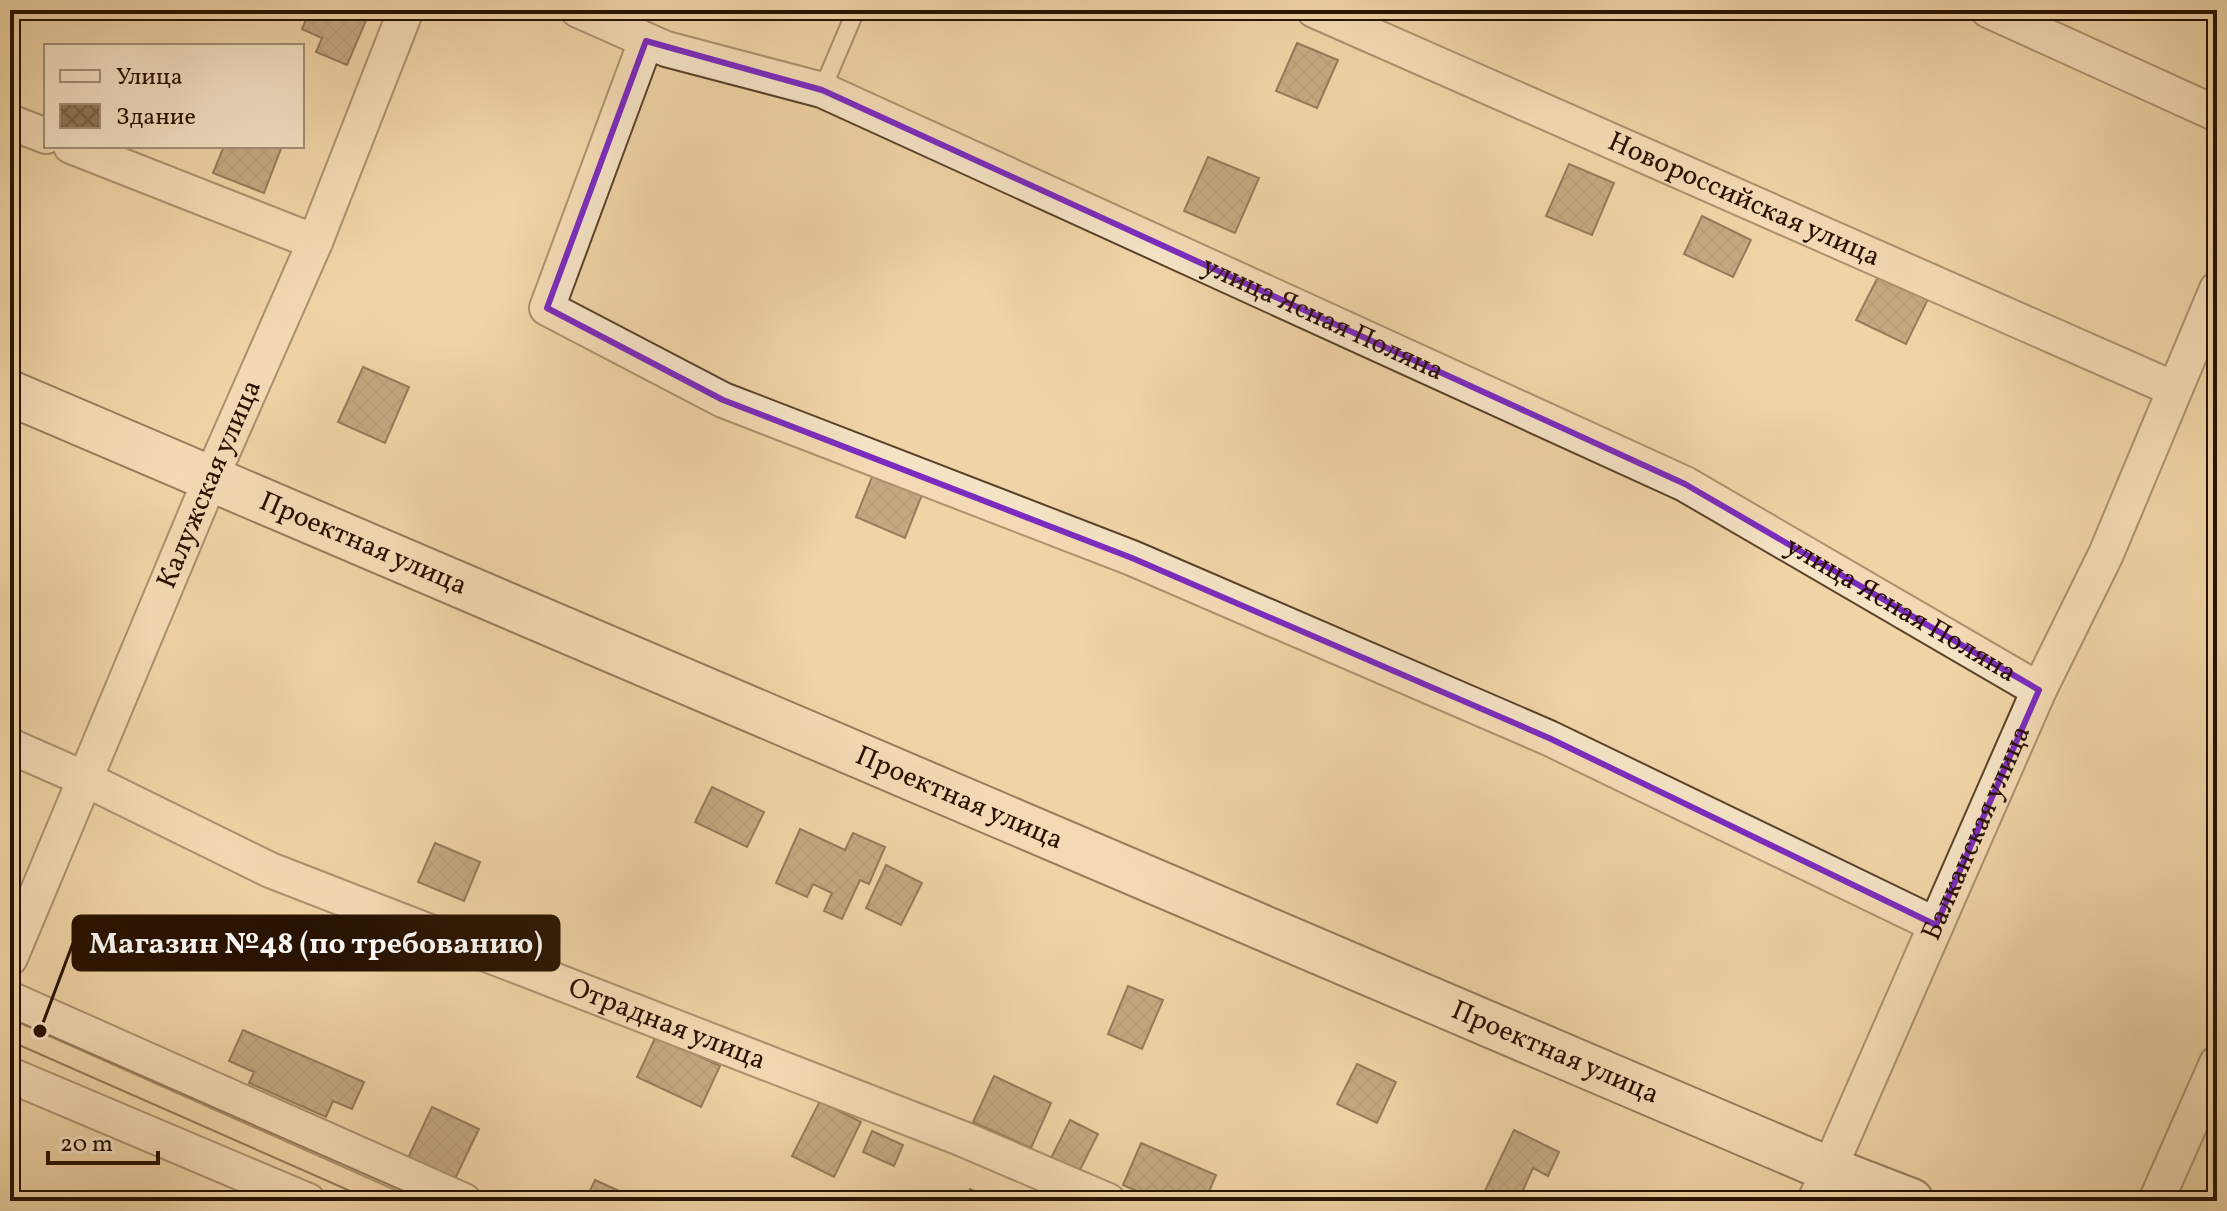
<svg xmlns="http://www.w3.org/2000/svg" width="2227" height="1211" font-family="Vollkorn,serif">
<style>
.building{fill:url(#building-cross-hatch);stroke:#281201;stroke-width:2}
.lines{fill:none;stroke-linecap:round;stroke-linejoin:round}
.service-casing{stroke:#5a422a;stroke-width:20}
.minor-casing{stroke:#5a422a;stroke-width:38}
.secondary-casing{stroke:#281201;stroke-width:48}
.service{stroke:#f5e3c5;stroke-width:16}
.minor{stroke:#f5e3c5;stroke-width:34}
.secondary{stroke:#f5e3c5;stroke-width:44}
.tram{stroke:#281201;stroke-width:2}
.marked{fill:none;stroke:#7b2cbf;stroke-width:6;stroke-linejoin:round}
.labels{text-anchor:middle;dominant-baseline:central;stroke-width:6;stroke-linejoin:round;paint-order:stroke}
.street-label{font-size:28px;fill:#281201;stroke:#f5e3c5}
.leader{fill:none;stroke:#281201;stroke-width:3}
.callout-dot{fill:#281201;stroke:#f5e3c5;stroke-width:3}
.callout{fill:#281201;stroke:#281201;stroke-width:3}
.callout-label{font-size:30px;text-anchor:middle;font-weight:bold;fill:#fff}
</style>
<defs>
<pattern id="building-cross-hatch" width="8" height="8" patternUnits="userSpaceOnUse" patternTransform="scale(2)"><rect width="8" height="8" fill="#907757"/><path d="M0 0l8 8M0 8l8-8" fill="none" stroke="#766046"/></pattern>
</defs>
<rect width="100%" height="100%" fill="#f0d4a6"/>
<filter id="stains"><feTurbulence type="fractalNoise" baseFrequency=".0025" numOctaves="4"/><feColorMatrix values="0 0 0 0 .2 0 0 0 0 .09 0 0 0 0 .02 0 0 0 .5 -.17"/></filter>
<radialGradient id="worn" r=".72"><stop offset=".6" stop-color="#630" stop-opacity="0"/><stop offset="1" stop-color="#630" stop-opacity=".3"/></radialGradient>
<path class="building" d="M302,10L370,11L347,65L316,52L322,38L302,29L309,13Z
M1297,43L1338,60L1317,108L1276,91Z
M224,146H282L264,193L213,173Z
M1208,157L1259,178L1235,233L1184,211Z
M1569,164L1614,183L1592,235L1546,216Z
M1702,216L1751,240L1733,277L1684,254Z
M1881,271L1930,295L1906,344L1856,320Z
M363,367L409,387L385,443L338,422Z
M874,472L923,492L905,538L856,517Z
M712,787L764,812L747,847L695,822Z
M800,829L845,850L853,833L885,847L869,884L860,880L842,919L824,911L832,893L813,884L807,897L776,883Z
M435,843L480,862L464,901L418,882Z
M886,865L922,883L901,925L866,908Z
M1128,986L1163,1000L1142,1049L1108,1034Z
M243,1030L364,1082L352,1109L333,1101L326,1117L249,1083L254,1072L229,1061Z
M656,1036L720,1066L701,1107L637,1077Z
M1357,1064L1396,1082L1377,1123L1337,1104Z
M994,1076L1051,1103L1031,1148L973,1122Z
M820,1101L861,1122L834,1177L792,1156Z
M432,1107L479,1129L454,1181L408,1158Z
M1070,1120L1098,1134L1076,1178L1048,1164Z
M1514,1130L1559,1152L1548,1176L1533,1168L1523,1190L1537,1198L1536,1201H1480Z
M872,1131L903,1145L894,1166L863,1152Z
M1141,1143L1216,1175L1205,1201H1159L1123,1185Z
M595,1180L637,1199L636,1201H585Z
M970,1189L996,1201H964Z"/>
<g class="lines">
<defs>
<path id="service" d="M822,90L856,10"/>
<g id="minor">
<path id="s1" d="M578,10L666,49L822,90L1685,484L2039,690"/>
<path id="s2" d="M1314,10L2174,389"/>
<path d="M1988,10L2217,114"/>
<path d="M646,41L547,308L723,400L1132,558L1549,738L1936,925"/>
<path d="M10,122L46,136"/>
<path d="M71,146L315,242"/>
<path id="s3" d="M10,746L85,779L270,870L963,1139L1108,1201"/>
<path id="s4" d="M10,958L211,478L315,242L406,10"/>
<path d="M10,999L464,1201"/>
<path d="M10,1075L308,1201"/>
<path id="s5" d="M1815,1201L2039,690L2106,554L2217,289"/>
<path d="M2156,1201L2217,1063"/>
</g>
<g id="secondary">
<path id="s6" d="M10,393L1828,1169L1911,1201"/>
</g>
</defs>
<use href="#service" class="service-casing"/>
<use href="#minor" class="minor-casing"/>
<use href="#secondary" class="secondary-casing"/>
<use href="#service" class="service"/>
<use href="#minor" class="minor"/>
<use href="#secondary" class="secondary"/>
<path class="tram" d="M10,1018L426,1201
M10,1041L373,1201"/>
</g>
<path d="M0 0H2227V1211H0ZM646,41L822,90L1685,484L2039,690L1936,925L1549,738L1132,558L723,400L547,308Z" fill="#f0d4a6" fill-opacity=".55" fill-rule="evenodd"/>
<path class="marked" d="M646,41L822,90L1685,484L2039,690L1936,925L1549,738L1132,558L723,400L547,308Z"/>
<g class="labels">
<g class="street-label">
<text stroke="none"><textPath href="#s2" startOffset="470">Новороссийская улица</textPath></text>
<text stroke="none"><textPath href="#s1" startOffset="808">улица Ясная Поляна</textPath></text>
<text stroke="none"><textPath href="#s4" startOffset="514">Калужская улица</textPath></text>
<text stroke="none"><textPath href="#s6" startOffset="384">Проектная улица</textPath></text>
<text stroke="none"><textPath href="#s1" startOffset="1456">улица Ясная Поляна</textPath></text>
<text stroke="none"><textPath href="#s6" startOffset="1032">Проектная улица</textPath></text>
<text stroke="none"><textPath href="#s5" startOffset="402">Балканская улица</textPath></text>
<text stroke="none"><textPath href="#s3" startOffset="714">Отрадная улица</textPath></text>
<text stroke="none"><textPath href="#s6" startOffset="1680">Проектная улица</textPath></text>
</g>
</g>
<path class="leader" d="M40 1031L73 943"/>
<circle class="callout-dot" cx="40" cy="1031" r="8"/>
<rect class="callout" x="73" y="916" width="486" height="54" rx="8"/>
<g class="callout-label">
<text x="316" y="953">Магазин №48 (по требованию)</text>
</g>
<rect width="2227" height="1211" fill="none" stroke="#f0d4a6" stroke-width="40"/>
<rect x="12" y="12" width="2203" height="1187" fill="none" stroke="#281201" stroke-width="4"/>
<rect x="20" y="20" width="2187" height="1171" fill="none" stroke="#281201" stroke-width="2"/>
<rect x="44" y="44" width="260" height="104" fill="#f5e3c5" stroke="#a38f77" stroke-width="2"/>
<rect x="60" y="70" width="40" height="12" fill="#f5e3c5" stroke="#a38f77" stroke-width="2"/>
<text x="116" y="84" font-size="24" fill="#281201">Улица</text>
<rect x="60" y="104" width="40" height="24" fill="url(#building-cross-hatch)" stroke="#a38f77" stroke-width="2"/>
<text x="116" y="124" font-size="24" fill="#281201">Здание</text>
<path d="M48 1151v12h110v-12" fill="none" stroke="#281201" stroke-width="4"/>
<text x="60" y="1151" font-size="24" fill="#281201" stroke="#f5e3c5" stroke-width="6" paint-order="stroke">20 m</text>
<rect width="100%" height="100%" filter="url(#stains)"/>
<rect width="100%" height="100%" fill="url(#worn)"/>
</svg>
